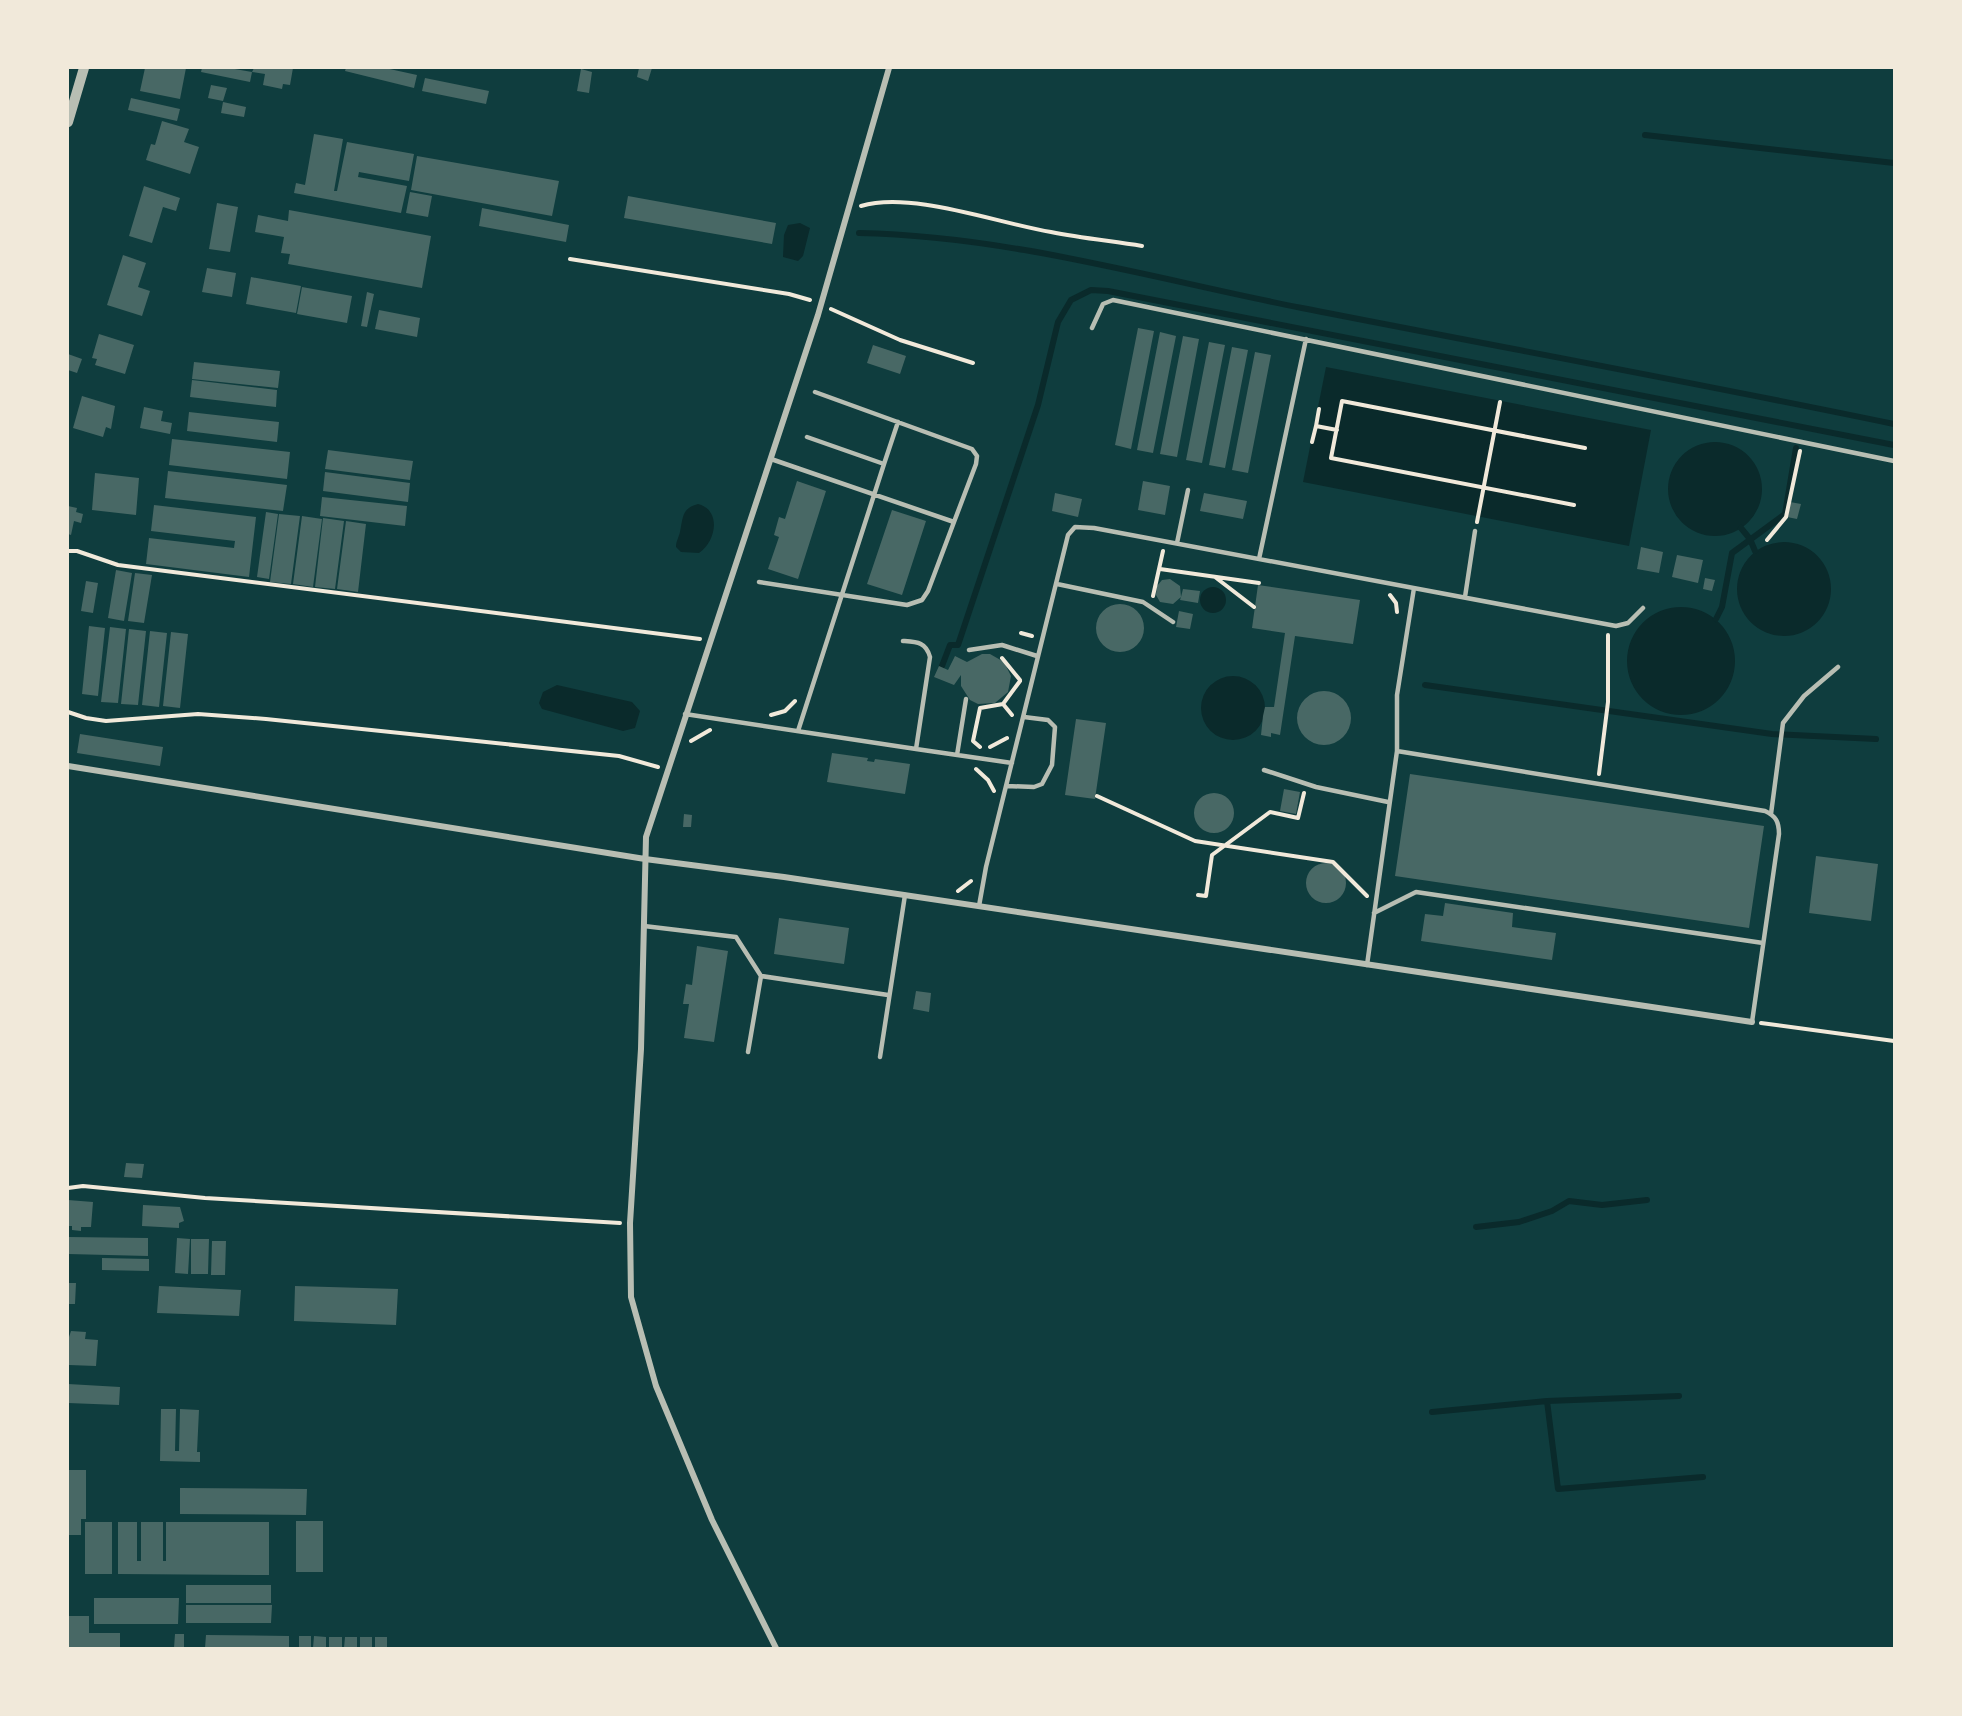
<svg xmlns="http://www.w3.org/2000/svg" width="1962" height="1716" font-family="'Sofia Sans Condensed',sans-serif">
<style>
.water{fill:#0a2a2b}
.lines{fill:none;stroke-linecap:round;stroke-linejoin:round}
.stream{stroke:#0a2a2b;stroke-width:6}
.building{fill:#486865}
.path{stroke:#f1e9da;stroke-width:4}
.service{stroke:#b8beb3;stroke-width:4.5}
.minor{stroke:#b8beb3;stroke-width:6}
.tertiary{stroke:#b8beb3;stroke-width:10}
</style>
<rect width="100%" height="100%" fill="#0f3d3e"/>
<path class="water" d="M800,223L810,228L803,256L798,261L783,257L784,235L788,225Z
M1326,367L1651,430L1629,546L1303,482Z
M1668 489a47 47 0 1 1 94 0a47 47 0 1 1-94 0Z
M698,504C722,510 716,542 699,553L681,552L676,547C676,541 679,537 680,532C683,517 682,508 698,504Z
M1737 589a47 47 0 1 1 94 0a47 47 0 1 1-94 0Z
M1200 600a13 13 0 1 1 26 0a13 13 0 1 1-26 0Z
M1627 661a54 54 0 1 1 108 0a54 54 0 1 1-108 0Z
M1201 708a32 32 0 1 1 64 0a32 32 0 1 1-64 0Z
M557,685L632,702L640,711L635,728L623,731L542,709L539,703L543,692Z"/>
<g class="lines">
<path class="stream" d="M1645,135L1894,163
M859,233C1010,236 1155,279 1302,308C1500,347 1697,383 1894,424
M1741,528L1750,539L1755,551
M1716,619L1722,607L1732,553L1785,514L1796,448
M942,666L950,645H958L1038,405L1058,322L1071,300L1091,290L1108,291L1894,445
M1425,685L1772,734L1876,739
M1476,1227L1519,1222L1552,1211L1569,1201L1602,1205L1647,1200
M1547,1401L1679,1396
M1432,1412L1547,1401L1558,1489L1703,1477"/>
</g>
<path class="building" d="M145,68H186L180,99L140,91Z
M202,68H229L252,72L250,82L201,72Z
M254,68H293L290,85L283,84L282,89L263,85L265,74L252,72Z
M346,68H385L417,75L414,88L345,71Z
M639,68H652L648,81L637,77Z
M581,69L592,72L589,93L577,91Z
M425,78L489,91L486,104L422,91Z
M211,85L227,88L223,101L208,98Z
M131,98L180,109L177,121L128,110Z
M223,102L246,107L244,117L221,113Z
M162,121L189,129L184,142L199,147L190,174L146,160L151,144L155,145Z
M314,134L343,139L334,191H337L347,142L414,154L409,181L359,172L358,177L407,186L401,213L294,193L296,183L305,185Z
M417,156L559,181L552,216L411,190Z
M144,186L180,198L176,211L163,207L152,243L129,236Z
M410,192L432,196L428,217L406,213Z
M628,196L776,223L772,244L624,218Z
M217,203L238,207L230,252L209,249Z
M482,208L569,225L566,242L479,226Z
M289,210L431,236L422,288L288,264L290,254L281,253L284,237L255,232L258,215L288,221Z
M123,255L146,263L138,287L150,291L142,316L107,305Z
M207,268L236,273L232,297L202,292Z
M251,277L301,286L296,313L246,304Z
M302,287L352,296L347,323L297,314Z
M367,292L374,294L367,327L361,326Z
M379,310L420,318L417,337L375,329Z
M1138,328L1154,331L1131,449L1115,445Z
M1160,332L1176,336L1153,453L1137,450Z
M99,334L134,345L125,374L95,365L97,359L92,358Z
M1183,336L1199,339L1177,457L1160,454Z
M1209,342L1225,345L1202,463L1186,460Z
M873,345L906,356L900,374L867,363Z
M1232,347L1248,350L1225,468L1209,465Z
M1255,352L1271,355L1248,473L1232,470Z
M68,354L82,359L77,373L68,370Z
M194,362L280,371L278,388L192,379Z
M192,380L277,390L276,407L190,397Z
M82,396L115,406L111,429L106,427L103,437L73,428Z
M144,407L163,411L161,421L172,423L170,434L140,428Z
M189,412L279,422L277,442L187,431Z
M172,439L290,452L287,479L169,465Z
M328,450L413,461L410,480L325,469Z
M168,471L287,485L283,511L165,498Z
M325,472L410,483L408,502L323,491Z
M95,473L139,478L136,515L92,510Z
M797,481L826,491L798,579L768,569L779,537L774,535L779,517L785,519Z
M1143,481L1170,486L1165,515L1138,510Z
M1055,493L1082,499L1078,517L1052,511Z
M1204,493L1247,501L1243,519L1200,511Z
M322,497L407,506L405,526L320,516Z
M1790,502L1801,504L1797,519L1787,517Z
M154,505L256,517L249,577L146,564L149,538L234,548L235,541L151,531Z
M68,506L77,508L76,512L83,514L81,523L74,521L71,535L68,534Z
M892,510L926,521L902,595L867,584Z
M266,512L278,514L269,579L257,577Z
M279,514L300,516L291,584L270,582Z
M302,516L322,519L313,587L293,584Z
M323,518L344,521L335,589L315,587Z
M346,521L366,524L358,592L337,589Z
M1641,547L1663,552L1659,573L1637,569Z
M1677,555L1703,560L1698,583L1672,577Z
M116,570L132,573L124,621L108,618Z
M135,573L152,575L144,623L128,621Z
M1705,578L1715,580L1712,591L1703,589Z
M1170,579L1180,586L1181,597L1183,589L1200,591L1198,603L1180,600L1181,597L1173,604L1160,602L1156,595L1157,586L1162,580Z
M86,581L98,583L93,613L81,611Z
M1258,585L1360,600L1353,644L1295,636L1280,735L1271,733V737L1261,735L1263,716L1265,707H1274L1285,633L1252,628Z
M1096 628a24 24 0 1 1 48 0a24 24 0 1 1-48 0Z
M1179,611L1193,614L1190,629L1176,627Z
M89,626L105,628L98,696L82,694Z
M110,627L126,629L118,703L101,702Z
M129,629L146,631L138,705L121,704Z
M150,631L167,633L159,707L142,705Z
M171,632L188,634L180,708L163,706Z
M982,654H990L1004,662L1011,676L1008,692L995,703L978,704L970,700L961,686V675L954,685L934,677L939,666L948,670L955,656L967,662Z
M1297 718a27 27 0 1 1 54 0a27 27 0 1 1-54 0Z
M1076,719L1106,723L1095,799L1065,795Z
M80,734L163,747L160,766L77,753Z
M832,753L868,758L867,761L874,762L875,759L910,764L905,794L827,782Z
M1410,774L1764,826L1749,928L1395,876Z
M1284,789L1300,792L1296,814L1280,811Z
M1194 813a20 20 0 1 1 40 0a20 20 0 1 1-40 0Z
M684,814L692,815L691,827H683Z
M1816,856L1878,864L1871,921L1809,913Z
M1306 883a20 20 0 1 1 40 0a20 20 0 1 1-40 0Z
M1445,903L1513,913L1512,927L1556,933L1552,960L1421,941L1425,914L1443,916Z
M779,918L849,928L844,964L774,954Z
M697,946L728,951L714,1042L684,1038L689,1004H683L686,984L692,985Z
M916,991L931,993L929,1012L913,1009Z
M126,1163L144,1164L142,1178L124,1177Z
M68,1200L93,1202L91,1227H81V1231L72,1230V1226H68Z
M143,1205L180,1207L184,1221L179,1223V1228L142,1226Z
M68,1237L148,1238V1256L68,1254Z
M177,1238L190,1239L188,1274L175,1273Z
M191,1239H209L208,1274H191Z
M212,1241H226L225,1275H211Z
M102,1258L149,1259V1271L102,1270Z
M68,1283H76L75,1304H68Z
M159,1286L241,1290L239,1316L157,1313Z
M295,1286L398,1289L396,1325L294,1321Z
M71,1331L86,1332L85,1339L98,1340L96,1366L69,1365L68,1340Z
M68,1384L120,1387L119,1405L68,1403Z
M161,1409H176L175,1451H179L180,1409L199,1410L197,1452H200V1462L160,1461Z
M68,1470H86V1519H81V1535H68Z
M180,1488L307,1489L306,1515L180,1514Z
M296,1521H323V1572H296Z
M85,1522H112V1574H85Z
M118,1522H137V1561H141V1522H163V1561H166V1522H269V1575L118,1574Z
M186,1585H271V1603H186Z
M94,1598H179L178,1624H94Z
M186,1605H272L271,1623H186Z
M68,1616H89V1633H120V1647H68Z
M175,1634H184V1648H174Z
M206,1635L289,1636V1648H205Z
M299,1636H311V1648H299Z
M314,1636L326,1637V1648H313Z
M329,1637H342V1648H329Z
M345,1637H357V1648H344Z
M360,1637H372V1648H360Z
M375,1637H387V1648H375Z"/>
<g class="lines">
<path class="path" d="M861,206C912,191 997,223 1051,232C1081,238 1111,241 1142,246
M570,259L789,294L810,300
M831,309L900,340L973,363
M1319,409L1316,426L1337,430
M1312,442L1316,426
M1574,505L1331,458L1342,401L1585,448
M1477,522L1500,402
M1767,540L1786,517L1800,451
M68,551H77L118,565L700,639
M1160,569L1259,583
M1215,577L1254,607
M1390,595L1396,603L1397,612
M1153,596L1163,551
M1021,633L1032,636
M1002,658L1020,680
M1003,704L1012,715
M68,712L86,718L106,721L198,714L266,719L619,756L658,767
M771,715L785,711L795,701
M691,741L710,730
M980,747L973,741L980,708L1003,704L1020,681
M990,747L1007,738
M976,769L988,780L994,791
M1599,774L1608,702V635
M1097,796L1195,841L1333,862L1367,896
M958,891L971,881
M1198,895L1206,896L1212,855L1270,812L1298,818L1304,793
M1761,1023L1894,1041
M68,1188L83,1186L205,1198L620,1223"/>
<path class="service" d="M1092,328L1103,304L1113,300L1894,461
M771,459L954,522L976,464L977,456L972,449L815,392
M884,464L898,422
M1177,543L1188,490
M1259,559L1306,339
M759,582L907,605L922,600L928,591L954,522
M1057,584L1143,602L1173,622
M1465,597L1475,531
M969,650L1002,645L1037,656
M685,714L916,749L930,657C926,642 917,642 903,641
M798,731L884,464L807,437
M916,749L1012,763
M1397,751L1765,811C1776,816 1779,822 1779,834L1752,1022
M957,755L966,699
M1264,770L1316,787L1388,802
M1007,786L1034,787L1042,784L1052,765L1055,727L1048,720L1024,717
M1771,814L1783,723L1804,696L1838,667
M979,906L986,867L1068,535L1075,527L1094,528L1616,626L1628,623L1643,608
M1374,913L1416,892L1763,943
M644,926L736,937L761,976L888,995
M1367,965L1397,751V695L1414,588
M748,1052L761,976
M880,1057L905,895"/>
<path class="minor" d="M68,766L645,859L784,877L1752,1022
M776,1648L712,1520L656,1386L631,1297L630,1223L641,1049L646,837L818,315L889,68"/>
<path class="tertiary" d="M68,122L84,68"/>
</g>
<rect width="1962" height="1716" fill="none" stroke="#f1e9da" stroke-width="138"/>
</svg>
